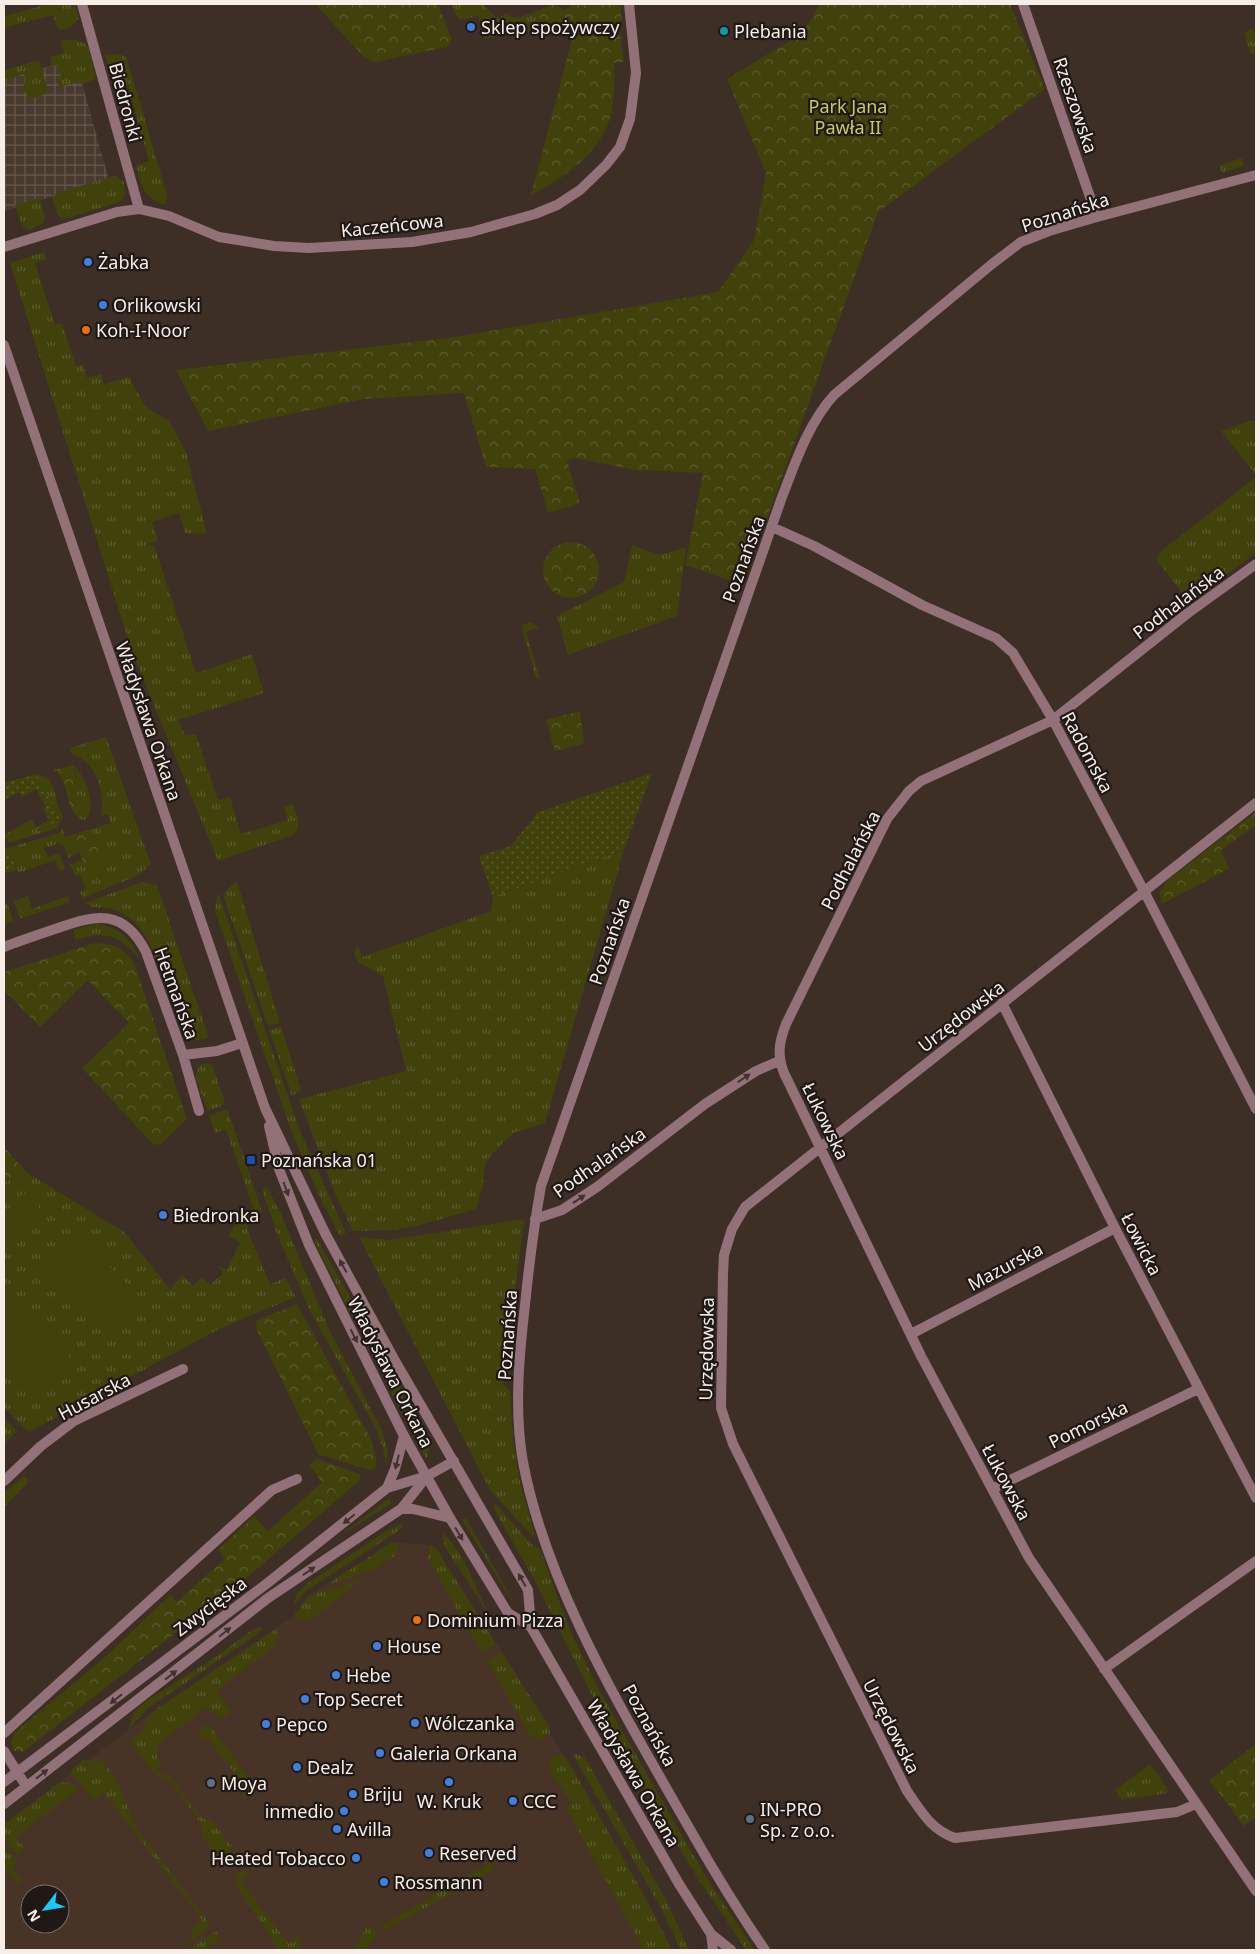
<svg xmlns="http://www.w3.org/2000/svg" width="1260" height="1954" font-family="'Noto Sans',sans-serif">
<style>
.built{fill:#483327;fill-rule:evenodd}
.industrial{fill:url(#industrial-grid)}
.grass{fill:url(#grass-tufts)}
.forest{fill:url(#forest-crowns)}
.garden{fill:url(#garden-dots)}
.pitch{fill:#40410b}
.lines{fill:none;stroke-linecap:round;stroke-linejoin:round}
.minor{stroke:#927178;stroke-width:10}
.tertiary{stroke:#927178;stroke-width:10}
.oneway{fill:#423332}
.shop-dot{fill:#3f7fe0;stroke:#1f1814;stroke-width:2}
.culture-dot{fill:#0f9aa8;stroke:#1f1814;stroke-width:2}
.food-dot{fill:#e8710a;stroke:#1f1814;stroke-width:2}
.transit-dot{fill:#1a4fb4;stroke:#1f1814;stroke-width:2}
.service-dot{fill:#5c6f8a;stroke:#1f1814;stroke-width:2}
.labels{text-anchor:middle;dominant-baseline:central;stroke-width:4.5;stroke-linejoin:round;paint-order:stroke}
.poi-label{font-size:18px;fill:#f8eee8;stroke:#1f1814;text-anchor:start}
.street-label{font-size:18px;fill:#f8eee8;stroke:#1f1814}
.park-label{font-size:18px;fill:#c7cb65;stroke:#1f1814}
</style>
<defs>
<pattern id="industrial-grid" width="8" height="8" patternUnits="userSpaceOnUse" patternTransform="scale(1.25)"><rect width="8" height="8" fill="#493a2e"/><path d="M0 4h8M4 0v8" fill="none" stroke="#64574c"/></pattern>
<pattern id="grass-tufts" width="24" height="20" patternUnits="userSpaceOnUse" patternTransform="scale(1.25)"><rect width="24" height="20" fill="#40410b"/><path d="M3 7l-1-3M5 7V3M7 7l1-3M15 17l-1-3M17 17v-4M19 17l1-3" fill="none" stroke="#5c5d2f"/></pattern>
<pattern id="forest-crowns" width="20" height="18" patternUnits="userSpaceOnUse" patternTransform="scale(1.25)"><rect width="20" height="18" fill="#40410b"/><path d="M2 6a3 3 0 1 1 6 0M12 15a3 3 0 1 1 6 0" fill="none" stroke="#5c5d2f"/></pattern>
<pattern id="garden-dots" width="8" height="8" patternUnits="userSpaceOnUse" patternTransform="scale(1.25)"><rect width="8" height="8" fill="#40410b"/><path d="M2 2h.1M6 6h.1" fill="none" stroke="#5c5d2f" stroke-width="1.8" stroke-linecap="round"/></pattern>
</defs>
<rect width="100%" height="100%" fill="#3d2e26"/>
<path class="built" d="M392,1542L430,1545L436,1548L549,1726L550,1733L572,1768L644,1895L672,1950H4V1824L152,1712L294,1616L308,1596ZM30,1894H60V1924H30Z"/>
<path class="industrial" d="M75,58L109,180L4,211V80Z"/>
<path class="grass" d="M49,4H76L78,19C73,26 65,32 57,28L53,15L4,28V16Z
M452,4H482L498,19L506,13L512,17L518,18L555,4L564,11L573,4H620L622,22L563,26L484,39L478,16L458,20Z
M1253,29L1256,38V53L1251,55L1244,32Z
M72,39L87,44L96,75L95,79L83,84L81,81L59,87L57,78L61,76L58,65L53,66L50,57L64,53L60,41Z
M118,54L126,57L128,63L167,195L165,205C142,197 142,186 136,165L149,161L128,85L114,89L105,55Z
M39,60L48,90L46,94L30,99L22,89L25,82L24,74L9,79L8,83L4,84V70Z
M1242,158L1244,166L1222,173L1220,165Z
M113,176H117L124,182L125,194L120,202L64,219L58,216L51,195Z
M39,198L45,216L43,223L29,230C19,226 18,214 15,205Z
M44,252L47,259L35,263L55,325L62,323L76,366L83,365L87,378L101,374L104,384L129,377L145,406L169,421L186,452L207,534L185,533L179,513L152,522L158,541L145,545H154L196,673L252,654L264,693L178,720L185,736L196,734L218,800L230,797L241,834L288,820L284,806L293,804C297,816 303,825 293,835L218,861L132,652L10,263Z
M1249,421H1256V475L1221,431Z
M1256,477V553L1189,602L1156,559L1161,551Z
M632,545L660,555L686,547L677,616L568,655L557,616L624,582Z
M531,622L539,628L526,632L540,679L536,678L521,625Z
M106,737L151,864L137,876L83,898L80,892L86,889L80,875L75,876L70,864L82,860L85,867L74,837L79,852L68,858L64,845L61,846L60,843L44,848L48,857L59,853L65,869L60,872L55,860L19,873L10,853L4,854V849L59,833L62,828L65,837L111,823L108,814L100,817C107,795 96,761 72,754L70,748Z
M73,765C85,775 99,807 85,820L79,819L75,814L85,811L78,787L81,786L79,779H77Z
M36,774C59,776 53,802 63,816L57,828L9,843L4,835L31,819L39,831L61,818Z
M624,850L545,1123L513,1133L492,1154L485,1163L483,1185L476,1209L417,1226L393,1230L353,1231L334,1191L299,1099L406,1071L383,976L358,962L354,953L358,945L362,957L491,911L493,897Z
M237,881L280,1023L268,1026L224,898L225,891Z
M142,882L157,885L209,1038C196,1043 183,1038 178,1025L190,1021L166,954L155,957C147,934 133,913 107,908C99,907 92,909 85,903Z
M218,892L300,1131L346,1233L340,1236L319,1196L292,1133L215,911Z
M28,896L32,909L68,896L70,902L22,918L19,917L14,901Z
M8,904L13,921L4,925V905Z
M100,924C121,928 133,941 140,960C121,936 106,930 76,940L73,930L89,925Z
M281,1026L301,1090L292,1096L269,1030Z
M205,1063L212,1065L225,1102L223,1105L208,1111L195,1077L199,1066Z
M224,1110L228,1111L262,1211L251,1218L241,1212L253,1208L226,1129L215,1133L209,1116Z
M4,1147L26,1172L124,1232L170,1289L182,1275L193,1286L202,1277L210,1285L223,1273L218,1266L227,1270L240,1242L229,1236L239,1216L250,1222L247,1229L270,1284L285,1278L296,1297L221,1328L29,1432L4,1408Z
M267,1187L282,1216L328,1327L382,1431L388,1451L386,1466L383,1448L376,1429L309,1309L277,1234L263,1193V1188Z
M524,1219L503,1384L510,1391L513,1439L520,1482L535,1535L533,1537L490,1490L359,1237L389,1240Z
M316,1237L423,1429L429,1447L427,1458L424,1456L314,1241Z
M4,1418L17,1431L4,1444Z
M24,1476L28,1480V1483L4,1507V1493Z
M389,1498L392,1503L338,1537Z
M495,1503L534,1547H539L572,1635L599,1690L703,1872L755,1950H746L690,1866L596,1703L536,1583L494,1509Z
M466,1518L513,1601V1603L462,1520Z
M401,1524L403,1527L398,1531L306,1591L294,1604L296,1595L305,1585L386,1531Z
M442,1533C461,1546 478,1593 489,1615L445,1547Z
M392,1542L398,1544L396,1555L375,1569L327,1585Z
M430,1545L436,1548L496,1644L482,1653L428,1559Z
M363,1579L310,1620L302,1621L294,1616L308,1596Z
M261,1627L262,1629L255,1636L148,1708L128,1730L134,1712L146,1701L217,1656L252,1630Z
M276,1629L278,1637L276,1645L216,1691L232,1711L222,1719L208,1709L202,1710L160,1743L156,1754L162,1766L153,1773L130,1741L141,1731L152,1712Z
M501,1652L549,1726L550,1733L542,1740L531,1737L487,1661Z
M207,1726L212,1729L256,1787L242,1798V1783L210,1741L202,1739L199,1735L202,1727Z
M561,1754L572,1768L644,1895L672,1950H644L565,1807L573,1803L553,1777L548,1767L550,1761L554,1756Z
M576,1754L585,1758L665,1898L689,1950H681L658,1903L573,1755Z
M83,1760L102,1761L115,1777L138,1830L210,1923L208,1928L180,1950H177C185,1944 196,1939 192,1928L202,1920L104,1793L94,1801L70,1771Z
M1150,1764L1167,1788L1168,1793L1122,1800L1115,1790Z
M159,1771L163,1776L168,1773L202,1818L213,1822L232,1847L231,1855L226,1859L218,1858L203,1838L200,1822L170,1782L155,1775Z
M60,1782L72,1784L79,1789L16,1837L25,1849L17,1855L4,1838V1825Z
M4,1846L17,1863L12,1867L22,1880L17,1884L4,1867Z
M491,1862L495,1869L384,1931L381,1926Z
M245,1871L250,1873L241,1881L289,1944L299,1936L301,1945L297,1950H280L276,1946L237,1886L235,1879L238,1873Z
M368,1923L377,1935L366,1950H355Z
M216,1931L220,1938L205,1950H189Z"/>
<path class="forest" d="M315,4H438L452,39L447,47L375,62L363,56Z
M555,4L564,11L573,4H620L622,22L563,26L542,29L539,10Z
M820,4H1010L1045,89L878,212L743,585L685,565L703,473L635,470L574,458L567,460L580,504L548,513L535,469L486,467L464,393L364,399L208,431L176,370L455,337L718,292L754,240L766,173L727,79L803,33Z
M573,35H620L624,62L614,63C614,79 615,98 611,114C603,151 563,179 531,195Z
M543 570a28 28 0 1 1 56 0a28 28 0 1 1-56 0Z
M580,711L584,744L555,751L546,720Z
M73,765L76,779H79L81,786L78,787L85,811L75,814C65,802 68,776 53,770Z
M1256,812V825L1221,850L1229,869L1162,904L1159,892L1169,879Z
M93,831L103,861L85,868L74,837Z
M95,943C113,944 123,947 134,963L187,1119L160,1145L153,1144L82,1068L129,1023L88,980L40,1027L4,990V972Z
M4,1147L26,1172L4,1183Z
M297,1304L372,1441L377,1464L373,1471L318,1454L256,1328L257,1320Z
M317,1459L360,1474V1480L256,1570L23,1752L14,1751L11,1743L14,1733L104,1658L170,1595L177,1602L225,1558L218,1550L254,1516L268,1531L322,1482L309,1465Z
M1256,1744V1817L1244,1826L1209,1780Z"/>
<path class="garden" d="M652,773L624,850L493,897L479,856L511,846L538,812Z
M36,774L61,818L39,831L37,827L49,820L43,809L46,807L36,789L22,797L19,792L4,800V783Z
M10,853L17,870L4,873V854Z"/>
<path class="pitch" d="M24,1193L46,1214L9,1251L4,1246V1213Z
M78,1232L145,1303L110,1336L43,1265Z
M4,1292L70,1358L35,1393L4,1362Z"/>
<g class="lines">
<path class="minor" d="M82,4L139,209
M1023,4L1097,217
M4,247L117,212L139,209L169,216L219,237L274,246L309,248L412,242L471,232L535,214L557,205L580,190L606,165L620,147L630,119L636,73L629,4
M772,527L814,546L922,605L996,638L1013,653L1053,720L1144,891L1256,1109
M1256,564L1188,613L1053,720L921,781L909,791L887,819L786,1024C779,1042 777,1055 784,1073L921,1356L1029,1558L1256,1891
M4,947C22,940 40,934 58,928C97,914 124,909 146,952L183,1055L199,1111
M1002,1003L1115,1228L1256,1498
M183,1055L217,1051L242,1043
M535,1219L562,1210L597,1187L705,1104L756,1071L779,1061
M911,1334L1115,1228
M4,1481L41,1446L74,1421L183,1369
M387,1488L395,1469L404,1436
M992,1489L1198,1389
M401,1509H413L450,1518
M1104,1669L1256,1561
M4,1733L272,1490L297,1479
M4,1751L26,1786
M4,1782L265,1585L387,1488L427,1476L454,1461
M4,1804L268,1598L401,1509L427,1476
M1196,1804L1177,1812L955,1838C930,1829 922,1812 907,1791L733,1444L721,1408L723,1274L724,1255L732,1229L745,1207L1256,803
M765,1950C728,1897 696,1840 664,1784C608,1686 544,1574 523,1462C514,1411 519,1357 525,1305C529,1265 534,1226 541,1186L782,497C796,461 808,424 834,395L992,264L1021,242L1049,231L1097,217L1256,175"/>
<path class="tertiary" d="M4,345L265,1108L326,1235L394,1359L528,1590L531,1627L679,1884L711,1934L731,1950
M269,1126L279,1169L309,1245L404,1436L450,1518L508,1613L531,1627
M711,1934L713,1950"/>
</g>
<defs><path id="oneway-solid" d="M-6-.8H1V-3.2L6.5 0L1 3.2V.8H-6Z" transform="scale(1.25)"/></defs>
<g class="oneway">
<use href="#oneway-solid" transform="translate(744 1078) rotate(-33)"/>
<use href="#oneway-solid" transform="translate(286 1189) rotate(70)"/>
<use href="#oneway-solid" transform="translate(579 1199) rotate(-34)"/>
<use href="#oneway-solid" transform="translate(343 1266) rotate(-119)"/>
<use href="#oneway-solid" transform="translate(354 1336) rotate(63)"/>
<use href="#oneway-solid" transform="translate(397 1462) rotate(104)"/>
<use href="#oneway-solid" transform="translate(349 1519) rotate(141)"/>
<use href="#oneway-solid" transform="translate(459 1534) rotate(59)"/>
<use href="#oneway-solid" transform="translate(309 1571) rotate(-34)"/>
<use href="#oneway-solid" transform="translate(522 1580) rotate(-120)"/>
<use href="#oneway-solid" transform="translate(225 1632) rotate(-39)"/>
<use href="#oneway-solid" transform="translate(171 1675) rotate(-38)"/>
<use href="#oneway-solid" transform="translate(116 1699) rotate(142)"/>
<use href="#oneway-solid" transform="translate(42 1774) rotate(-38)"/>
</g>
<g class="shop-dot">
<circle cx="471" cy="27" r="5"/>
<circle cx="88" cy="262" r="5"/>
<circle cx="103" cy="305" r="5"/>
<circle cx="163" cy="1215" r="5"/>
<circle cx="377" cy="1646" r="5"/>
<circle cx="336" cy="1675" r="5"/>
<circle cx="305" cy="1699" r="5"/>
<circle cx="415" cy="1723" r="5"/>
<circle cx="266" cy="1724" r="5"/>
<circle cx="380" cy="1753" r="5"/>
<circle cx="297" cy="1767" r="5"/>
<circle cx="449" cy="1782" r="5"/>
<circle cx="353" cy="1794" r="5"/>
<circle cx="513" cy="1801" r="5"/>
<circle cx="344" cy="1811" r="5"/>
<circle cx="337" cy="1829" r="5"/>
<circle cx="429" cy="1853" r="5"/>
<circle cx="356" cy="1858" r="5"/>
<circle cx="384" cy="1882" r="5"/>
</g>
<circle class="culture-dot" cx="724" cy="31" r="5"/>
<g class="food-dot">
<circle cx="86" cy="330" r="5"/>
<circle cx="417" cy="1620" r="5"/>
</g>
<rect class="transit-dot" x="246" y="1155" width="10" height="10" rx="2.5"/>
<g class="service-dot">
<circle cx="211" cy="1783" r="5"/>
<circle cx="750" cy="1819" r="5"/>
</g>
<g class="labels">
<g class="poi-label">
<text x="481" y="27">Sklep spożywczy</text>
<text x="734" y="31">Plebania</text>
<text x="98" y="262">Żabka</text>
<text x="113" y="305">Orlikowski</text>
<text x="96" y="330">Koh-I-Noor</text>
<text x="261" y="1160">Poznańska 01</text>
<text x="173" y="1215">Biedronka</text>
<text x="427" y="1620">Dominium Pizza</text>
<text x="387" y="1646">House</text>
<text x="346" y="1675">Hebe</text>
<text x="315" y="1699">Top Secret</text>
<text x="425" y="1723">Wólczanka</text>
<text x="276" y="1724">Pepco</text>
<text x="390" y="1753">Galeria Orkana</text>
<text x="307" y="1767">Dealz</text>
<text x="221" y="1783">Moya</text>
<text x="363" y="1794">Briju</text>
<text x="449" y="1801" text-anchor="middle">W. Kruk</text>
<text x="523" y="1801">CCC</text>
<text x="760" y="1809">IN-PRO<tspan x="760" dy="21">Sp. z o.o.</tspan></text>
<text x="334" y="1811" text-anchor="end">inmedio</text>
<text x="347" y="1829">Avilla</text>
<text x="439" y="1853">Reserved</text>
<text x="346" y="1858" text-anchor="end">Heated Tobacco</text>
<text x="394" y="1882">Rossmann</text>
</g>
<g class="street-label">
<text transform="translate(126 102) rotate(75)">Biedronki</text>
<text transform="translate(1076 105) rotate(71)">Rzeszowska</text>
<text transform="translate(1065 212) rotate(-18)">Poznańska</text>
<text transform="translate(392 225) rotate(-6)">Kaczeńcowa</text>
<text transform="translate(743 559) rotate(-70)">Poznańska</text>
<text transform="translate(1178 602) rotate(-37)">Podhalańska</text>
<text transform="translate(149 721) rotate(71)">Władysława Orkana</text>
<text transform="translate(1088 752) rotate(62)">Radomska</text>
<text transform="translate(850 860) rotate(-63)">Podhalańska</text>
<text transform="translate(609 941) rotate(-71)">Poznańska</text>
<text transform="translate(177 993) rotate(70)">Hetmańska</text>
<text transform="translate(961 1016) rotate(-38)">Urzędowska</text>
<text transform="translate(826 1121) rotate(64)">Łukowska</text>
<text transform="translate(599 1162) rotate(-35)">Podhalańska</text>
<text transform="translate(1142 1244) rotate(63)">Łowicka</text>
<text transform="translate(1005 1266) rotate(-28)">Mazurska</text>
<text transform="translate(507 1335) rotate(-86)">Poznańska</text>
<text transform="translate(706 1349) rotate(-89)">Urzędowska</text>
<text transform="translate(391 1372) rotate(63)">Władysława Orkana</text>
<text transform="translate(94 1396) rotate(-28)">Husarska</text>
<text transform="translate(1088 1424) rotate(-26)">Pomorska</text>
<text transform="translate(1007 1482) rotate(62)">Łukowska</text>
<text transform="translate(210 1606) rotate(-37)">Zwycięska</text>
<text transform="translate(650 1725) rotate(61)">Poznańska</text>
<text transform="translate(892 1726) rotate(63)">Urzędowska</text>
<text transform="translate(634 1773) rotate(60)">Władysława Orkana</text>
</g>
<g class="park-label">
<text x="848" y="106">Park Jana<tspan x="848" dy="21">Pawła II</tspan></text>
</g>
</g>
<rect width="1260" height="1954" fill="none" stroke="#f8eee8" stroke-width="10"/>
<g transform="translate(45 1909) rotate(239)"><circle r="24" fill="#1f1814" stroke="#766e69"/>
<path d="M0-4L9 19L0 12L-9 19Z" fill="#18cafc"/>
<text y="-8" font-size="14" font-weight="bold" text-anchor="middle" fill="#f8eee8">N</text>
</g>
</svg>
